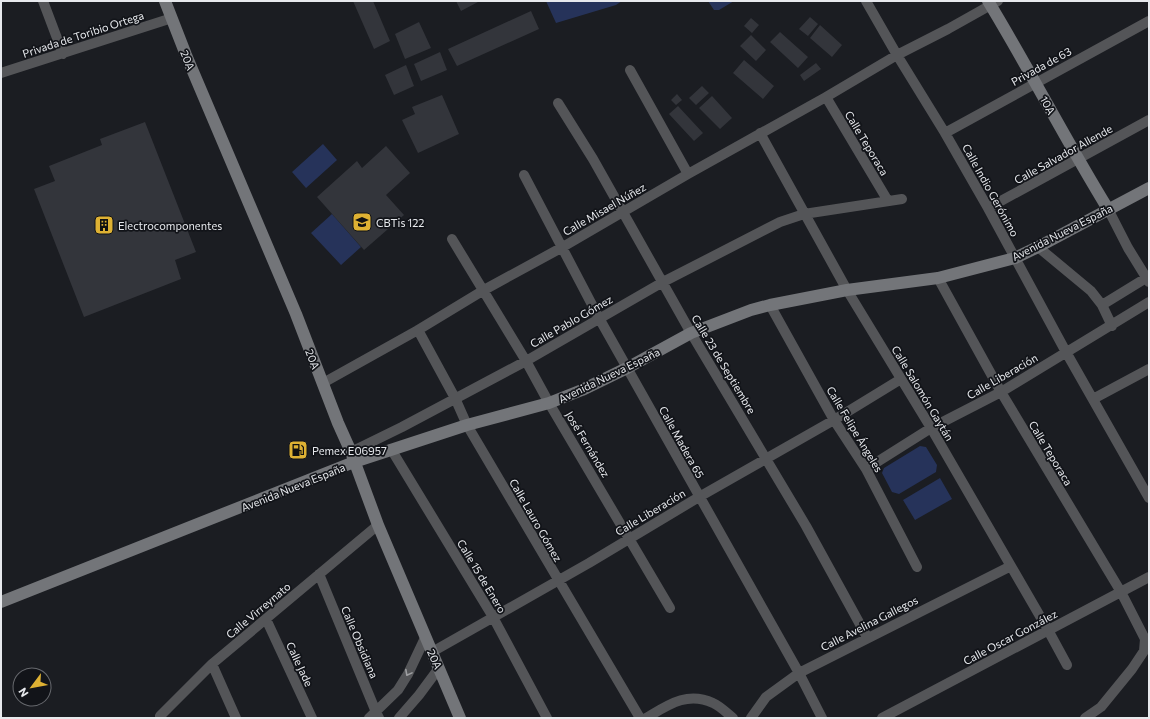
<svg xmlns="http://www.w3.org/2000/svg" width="1150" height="719" font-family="Commissioner,sans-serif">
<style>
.grass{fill:#26335a}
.building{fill:#33353b}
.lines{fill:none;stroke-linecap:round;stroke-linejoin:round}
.street{stroke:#545558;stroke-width:10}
.secondary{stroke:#737579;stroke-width:12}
.oneway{stroke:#9e9fa2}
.labels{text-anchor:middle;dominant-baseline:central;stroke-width:3.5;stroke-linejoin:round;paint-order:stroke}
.street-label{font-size:11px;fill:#e7e9ed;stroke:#121419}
.poi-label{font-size:11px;fill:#e7e9ed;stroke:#121419;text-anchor:start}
</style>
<rect width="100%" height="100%" fill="#1b1d22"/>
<path class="grass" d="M546,1H622L616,5L556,23Z
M708,1H734L719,10H714Z
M323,144L337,160L306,188L292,172Z
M332,214L361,247L341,265L311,233Z
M920,446L926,447L937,465L936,472L899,494L892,492L882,473L884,468Z
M940,478L952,499L915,520L903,500Z"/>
<path class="building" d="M353,1H373L390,41L374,49Z
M456,1H477L478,2L461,11Z
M531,11L539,29L457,66L448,49Z
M810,17L818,24L808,36L799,29Z
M751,18L759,25L752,33L744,26Z
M419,22L431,48L405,59L395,34Z
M820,25L842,45L832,57L810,38Z
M780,32L808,57L798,68L770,42Z
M751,35L766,50L756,61L740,46Z
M440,52L447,70L421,81L414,64Z
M744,60L774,86L763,99L733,73Z
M816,63L821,69L804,81L800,75Z
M406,65L414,86L394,95L385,75Z
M702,86L709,93L696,105L689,98Z
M677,94L682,100L676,105L671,100Z
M442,95L459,134L418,153L402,120L415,114L412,107Z
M712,96L732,118L720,129L699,108Z
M678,106L703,133L694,141L669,114Z
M145,122L196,252L175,260L181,279L84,317L34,189L55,181L49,166L102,145L100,139Z
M386,146L410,173L386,195L404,215L364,250L317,197L357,161L362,168Z"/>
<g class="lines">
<path class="street" d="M43,1L63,54
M866,1L897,55L945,133L988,208L1066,352L1149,498
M630,70L688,174
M1,73L172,18
M826,97L888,201
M558,103L593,159L691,333L806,526L867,637
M760,133L847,290L931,428L1048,630L1067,665
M945,133L1149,21
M524,175L599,318L799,673L822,718
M988,208L1149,120
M1108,209L1128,248L1149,282
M452,239L526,361L549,403L670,608
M1038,247L1091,291L1102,305L1112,326
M938,278L1001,392L1121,592L1145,639L1144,651L1132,669L1101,707L1085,718
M770,305L834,420L866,469L917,567
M1102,305L1146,278
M418,330L455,398L467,425L640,718
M323,383L418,330L484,290L561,248L688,174L826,97L897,55L948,29L998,1
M1093,399L1149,369
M391,449L493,617L547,718
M351,452L402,427L526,361L663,282L780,222L804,214L902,199
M866,469L931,428L1001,392L1149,302
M319,574L376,712L379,718
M266,619L312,718
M432,652L589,563L699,497L834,420L901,379
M212,664L236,718
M161,718L160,716L212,664L378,525
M369,718L398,690L408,674L425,638
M399,718L419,695L439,668
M646,718C668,705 687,691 713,703C720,706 727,713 733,718
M751,718L766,697L799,673L1011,566
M882,718L1149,577"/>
<path class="secondary" d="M165,1L186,55L296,314L338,423L351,452L378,525L460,718
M988,1C1030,70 1066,141 1108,209
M1,602L354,462L467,425L549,403L582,390L627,368L691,333L751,310L770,305L847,290L938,278L1015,258L1038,247L1149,188"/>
</g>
<defs><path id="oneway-chevron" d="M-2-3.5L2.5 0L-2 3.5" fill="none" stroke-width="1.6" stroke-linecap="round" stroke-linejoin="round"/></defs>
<use class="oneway" href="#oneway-chevron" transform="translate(408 673) rotate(118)"/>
<defs>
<symbol id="school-square" viewBox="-11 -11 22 22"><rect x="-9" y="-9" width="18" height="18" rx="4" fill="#deb133" stroke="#121419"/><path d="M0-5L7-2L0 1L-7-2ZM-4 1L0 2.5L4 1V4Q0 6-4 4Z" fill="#111"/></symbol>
<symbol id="building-square" viewBox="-11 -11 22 22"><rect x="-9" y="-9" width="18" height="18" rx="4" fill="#deb133" stroke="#121419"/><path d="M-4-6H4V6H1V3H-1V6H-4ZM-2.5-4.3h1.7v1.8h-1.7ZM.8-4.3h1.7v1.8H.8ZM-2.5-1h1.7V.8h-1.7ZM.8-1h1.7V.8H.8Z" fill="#111"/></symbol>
<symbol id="fuel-square" viewBox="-11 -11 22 22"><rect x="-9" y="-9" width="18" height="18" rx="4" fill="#deb133" stroke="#121419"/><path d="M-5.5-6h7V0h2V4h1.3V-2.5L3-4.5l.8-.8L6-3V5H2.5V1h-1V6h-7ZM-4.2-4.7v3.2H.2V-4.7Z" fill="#111"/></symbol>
</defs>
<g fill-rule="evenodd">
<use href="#school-square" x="351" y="211" width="22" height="22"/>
<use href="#building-square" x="93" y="214" width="22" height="22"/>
<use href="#fuel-square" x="287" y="439" width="22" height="22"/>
</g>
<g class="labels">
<g class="street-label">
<text transform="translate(83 34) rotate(-18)">Privada de Toribio Ortega</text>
<text transform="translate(188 60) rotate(68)">20A</text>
<text transform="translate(1041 66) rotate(-29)">Privada de 63</text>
<text transform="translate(1048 105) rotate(62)">10A</text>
<text transform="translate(867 143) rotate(59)">Calle Teporaca</text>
<text transform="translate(1063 154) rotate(-29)">Calle Salvador Allende</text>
<text transform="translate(991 190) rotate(61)">Calle Indio Gerónimo</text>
<text transform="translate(604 209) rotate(-30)">Calle Misael Núñez</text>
<text transform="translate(1062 232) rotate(-27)">Avenida Nueva España</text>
<text transform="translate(571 321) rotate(-30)">Calle Pablo Gómez</text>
<text transform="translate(313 359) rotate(69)">20A</text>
<text transform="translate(724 364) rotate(59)">Calle 23 de Septiembre</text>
<text transform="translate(609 375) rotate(-26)">Avenida Nueva España</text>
<text transform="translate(1002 376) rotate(-30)">Calle Liberación</text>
<text transform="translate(923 393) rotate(59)">Calle Salomón Gaytán</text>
<text transform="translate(855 429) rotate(59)">Calle Felipe Ángeles</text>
<text transform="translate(682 442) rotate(61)">Calle Madera 65</text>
<text transform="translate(588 444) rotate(59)">José Fernández</text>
<text transform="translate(1051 453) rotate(59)">Calle Teporaca</text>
<text transform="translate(293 487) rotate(-22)">Avenida Nueva España</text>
<text transform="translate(650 512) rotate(-31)">Calle Liberación</text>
<text transform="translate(536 520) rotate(60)">Calle Lauro Gómez</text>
<text transform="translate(482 576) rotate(59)">Calle 15 de Enero</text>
<text transform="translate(258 610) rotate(-40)">Calle Virreynato</text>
<text transform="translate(869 623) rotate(-27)">Calle Avelina Gallegos</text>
<text transform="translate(1010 637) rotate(-28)">Calle Oscar González</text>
<text transform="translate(360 642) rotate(67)">Calle Obsidiana</text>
<text transform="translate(435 659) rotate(66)">20A</text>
<text transform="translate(300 664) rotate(65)">Calle Jade</text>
</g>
<g class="poi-label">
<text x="376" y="222">CBTis 122</text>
<text x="118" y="225">Electrocomponentes</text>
<text x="312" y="450">Pemex E06957</text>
</g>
</g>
<rect width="1150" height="719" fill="none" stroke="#e7e9ed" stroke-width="4"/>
<g transform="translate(32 687) rotate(238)"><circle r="19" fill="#121419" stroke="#67696e"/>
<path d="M0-3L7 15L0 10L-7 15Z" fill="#deb133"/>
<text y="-6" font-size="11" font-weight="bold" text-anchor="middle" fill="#e7e9ed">N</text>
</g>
</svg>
